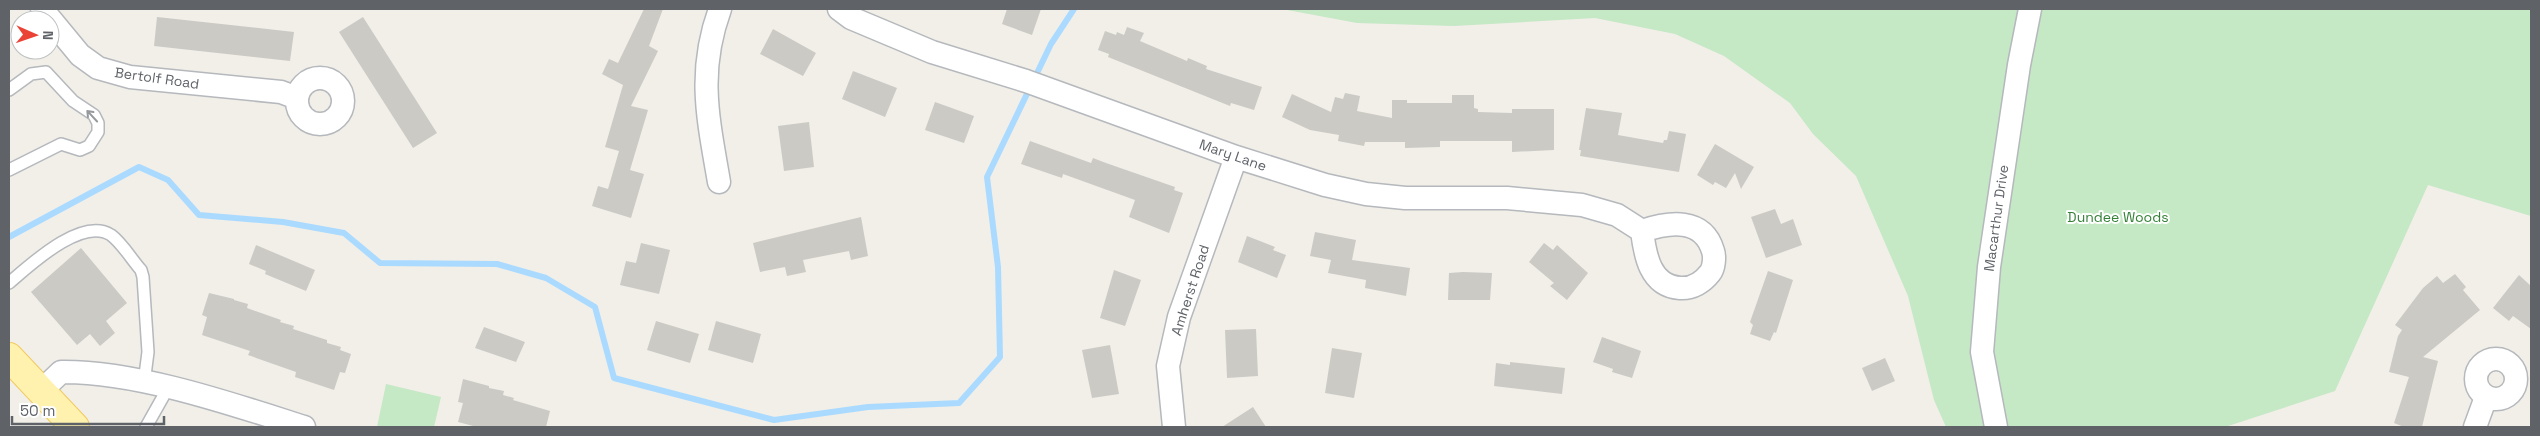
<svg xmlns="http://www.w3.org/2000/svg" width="2540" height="436" font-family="'Space Grotesk',sans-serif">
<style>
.green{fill:#c5e8c5}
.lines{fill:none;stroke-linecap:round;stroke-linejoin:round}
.stream{stroke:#aadaff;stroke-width:6}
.building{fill:#cccac5}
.service-casing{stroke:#b5b8bc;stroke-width:14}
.minor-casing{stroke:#b5b8bc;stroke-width:25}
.primary-casing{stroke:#f2c960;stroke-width:30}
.service{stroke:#fff;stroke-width:11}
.minor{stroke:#fff;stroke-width:22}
.primary{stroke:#fff2af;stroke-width:28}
.oneway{stroke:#979a9d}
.labels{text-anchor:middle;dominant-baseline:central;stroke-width:4;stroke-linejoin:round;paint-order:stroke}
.street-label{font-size:14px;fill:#5f6368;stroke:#fff}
.park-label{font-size:14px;fill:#348238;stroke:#fff}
</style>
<rect width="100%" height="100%" fill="#f1efe8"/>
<path class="green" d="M1282,9H2531V216L2428,185L2335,391L2225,427H1946L1934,400L1908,296L1856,176L1813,134L1790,103L1724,56L1675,34L1595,18L1454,26L1357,23Z
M386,384L441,397L434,427H377Z"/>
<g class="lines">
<path class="stream" d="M9,237L139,167L168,180L199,215L283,222L344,233L380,263L497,264L546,278L595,307L614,378L774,420L868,407L959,403L1000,357L998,267L987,177L1051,44L1074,9"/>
</g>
<path class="building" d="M644,9H663L649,46L658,51L631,106L648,110L630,170L644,174L631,218L592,206L598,186L608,189L619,151L605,147L623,85L602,74L609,59L618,63Z
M1007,9H1041L1032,35L1002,24Z
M157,17L294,32L290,61L154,46Z
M363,17L437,133L413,148L339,32Z
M1127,27L1144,33L1140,41L1147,44L1187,61L1188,58L1207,66L1206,69L1262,87L1254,110L1231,103L1230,106L1220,102L1108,57L1109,54L1098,50L1105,31L1116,35L1117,32L1124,35Z
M773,29L816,53L803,76L760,54Z
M853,71L897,88L885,117L842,99Z
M1345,93L1360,96L1357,111L1392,118V100H1407V103H1452V95H1474V108L1478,109V112L1512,113V109H1554V150L1512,152V141H1440V147L1405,148V142H1365L1364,146L1338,141L1339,135L1310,130L1282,117L1292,94L1331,112L1335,97L1343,99Z
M935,102L974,116L964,143L925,130Z
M1586,108L1622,113L1618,135L1663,143L1664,140H1667L1669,131L1686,134L1679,172L1580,156L1581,150H1579Z
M809,122L814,167L784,171L778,126Z
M1030,141L1091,163L1093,158L1106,163L1175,187L1174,190L1183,193L1169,233L1129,217L1135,200L1063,174L1062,178L1021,164Z
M1715,144L1754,167L1741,189L1735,173L1726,188L1715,182L1713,185L1697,175Z
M1775,209L1781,224L1793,219L1802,245L1766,258L1751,217Z
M861,217L868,256L851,260L849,251L803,260L806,272L787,276L785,267L760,272L753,243Z
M1315,232L1356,240L1352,260L1410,268L1406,296L1365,288L1366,280L1328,273L1331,260L1310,256Z
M1247,236L1275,247L1273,250L1286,255L1277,278L1238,262Z
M641,243L670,250L659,294L620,285L626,261L636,263Z
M1544,243L1553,250L1557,245L1588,273L1567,300L1550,286L1554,283L1529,262Z
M256,245L315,270L306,291L265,274L266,271L249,264Z
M81,248L127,303L106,321L115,333L100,346L90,334L77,345L31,292Z
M1114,270L1141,280L1125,326L1100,318Z
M1768,271L1793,280L1776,333L1774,332L1770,341L1750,334L1753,325L1750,322Z
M1463,272L1492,273L1490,300H1448L1449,273Z
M2455,274L2466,287L2463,290L2480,310L2423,357L2438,361L2422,427H2404L2394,423L2409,377L2389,372L2398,336L2402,330L2395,325L2423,288L2437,276L2443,283Z
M2519,275L2531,286V329L2513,316L2509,321L2493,308Z
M209,293L234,299V300L248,304L247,308L281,320L280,322L294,326L293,329L327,340V343L341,347L340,350L351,354L345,373L340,372L334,390L295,377L296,372L248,355L250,351L202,335L207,317L202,315Z
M656,321L699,334L690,363L647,350Z
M716,321L761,334L753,363L708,350Z
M484,327L525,342L516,362L475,348Z
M1256,329L1258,376L1227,378L1225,330Z
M1602,337L1641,351L1632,378L1612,372L1613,369L1593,362Z
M1110,345L1119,394L1092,398L1082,350Z
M1332,348L1362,353L1354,398L1325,393Z
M1885,358L1895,381L1872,391L1862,368Z
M1510,362L1565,368L1562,394L1494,386L1496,363L1510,365Z
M463,379L489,386V388L504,391L503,395L514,398L513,400L550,411L546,427H477L458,422L463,403L458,402Z
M1253,407L1266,427H1222Z"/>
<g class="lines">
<defs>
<path id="service" d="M9,90L31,74L46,72L73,101L94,115L98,123V132L89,146L80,150L61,144L9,170
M9,283C30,265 82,216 111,235C122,243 132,260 141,270L143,277L148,352L144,383
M146,427L168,388"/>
<path id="minor" d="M42,9L80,55L98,68L130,77L281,92L297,98
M839,9L851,18L932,52L1026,81L1236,157L1325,185L1366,194L1405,198H1507L1582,205L1617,215L1642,231C1669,222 1703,217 1713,251C1715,257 1714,268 1710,273C1703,282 1692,289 1680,288C1650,286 1645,255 1642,231
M297 101a23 23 0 1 1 46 0a23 23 0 1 1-46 0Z
M719,182C708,118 697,72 720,9
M2476 379a20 20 0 1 1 40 0a20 20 0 1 1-40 0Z
M40,392L61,372C136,371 232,404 304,427
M1174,427L1168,366L1179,317L1236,157
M1996,427L1982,352L1989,267L2019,65L2030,9
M2475,427L2486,397"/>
<path id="primary" d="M9,357L75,427"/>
</defs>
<use href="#service" class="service-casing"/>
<use href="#minor" class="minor-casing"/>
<use href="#primary" class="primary-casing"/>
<use href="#service" class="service"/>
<use href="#minor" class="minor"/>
<use href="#primary" class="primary"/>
</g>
<defs><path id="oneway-shaft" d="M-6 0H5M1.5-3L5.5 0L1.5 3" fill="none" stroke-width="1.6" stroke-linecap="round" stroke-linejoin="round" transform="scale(1.25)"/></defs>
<use class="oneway" href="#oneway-shaft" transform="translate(92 116) rotate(-133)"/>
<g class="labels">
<g class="street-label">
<text transform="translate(157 78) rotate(8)">Bertolf Road</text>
<text transform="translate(1233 155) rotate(19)">Mary Lane</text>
<text transform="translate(1996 218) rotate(-82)">Macarthur Drive</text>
<text transform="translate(1190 290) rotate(-72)">Amherst Road</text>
</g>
<g class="park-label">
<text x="2118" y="217">Dundee Woods</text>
</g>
</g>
<rect width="2540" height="436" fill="none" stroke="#5f6368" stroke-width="20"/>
<g transform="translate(35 35) rotate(92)"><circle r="24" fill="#ffffff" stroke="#bfc1c3"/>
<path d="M0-4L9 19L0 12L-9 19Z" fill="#ea4335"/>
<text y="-8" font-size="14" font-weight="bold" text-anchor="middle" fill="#5f6368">N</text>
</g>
<path d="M12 416v8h152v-8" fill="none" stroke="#5f6368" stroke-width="2.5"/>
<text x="20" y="416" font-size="15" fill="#5f6368" stroke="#ffffff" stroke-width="4" paint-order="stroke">50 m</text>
</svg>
